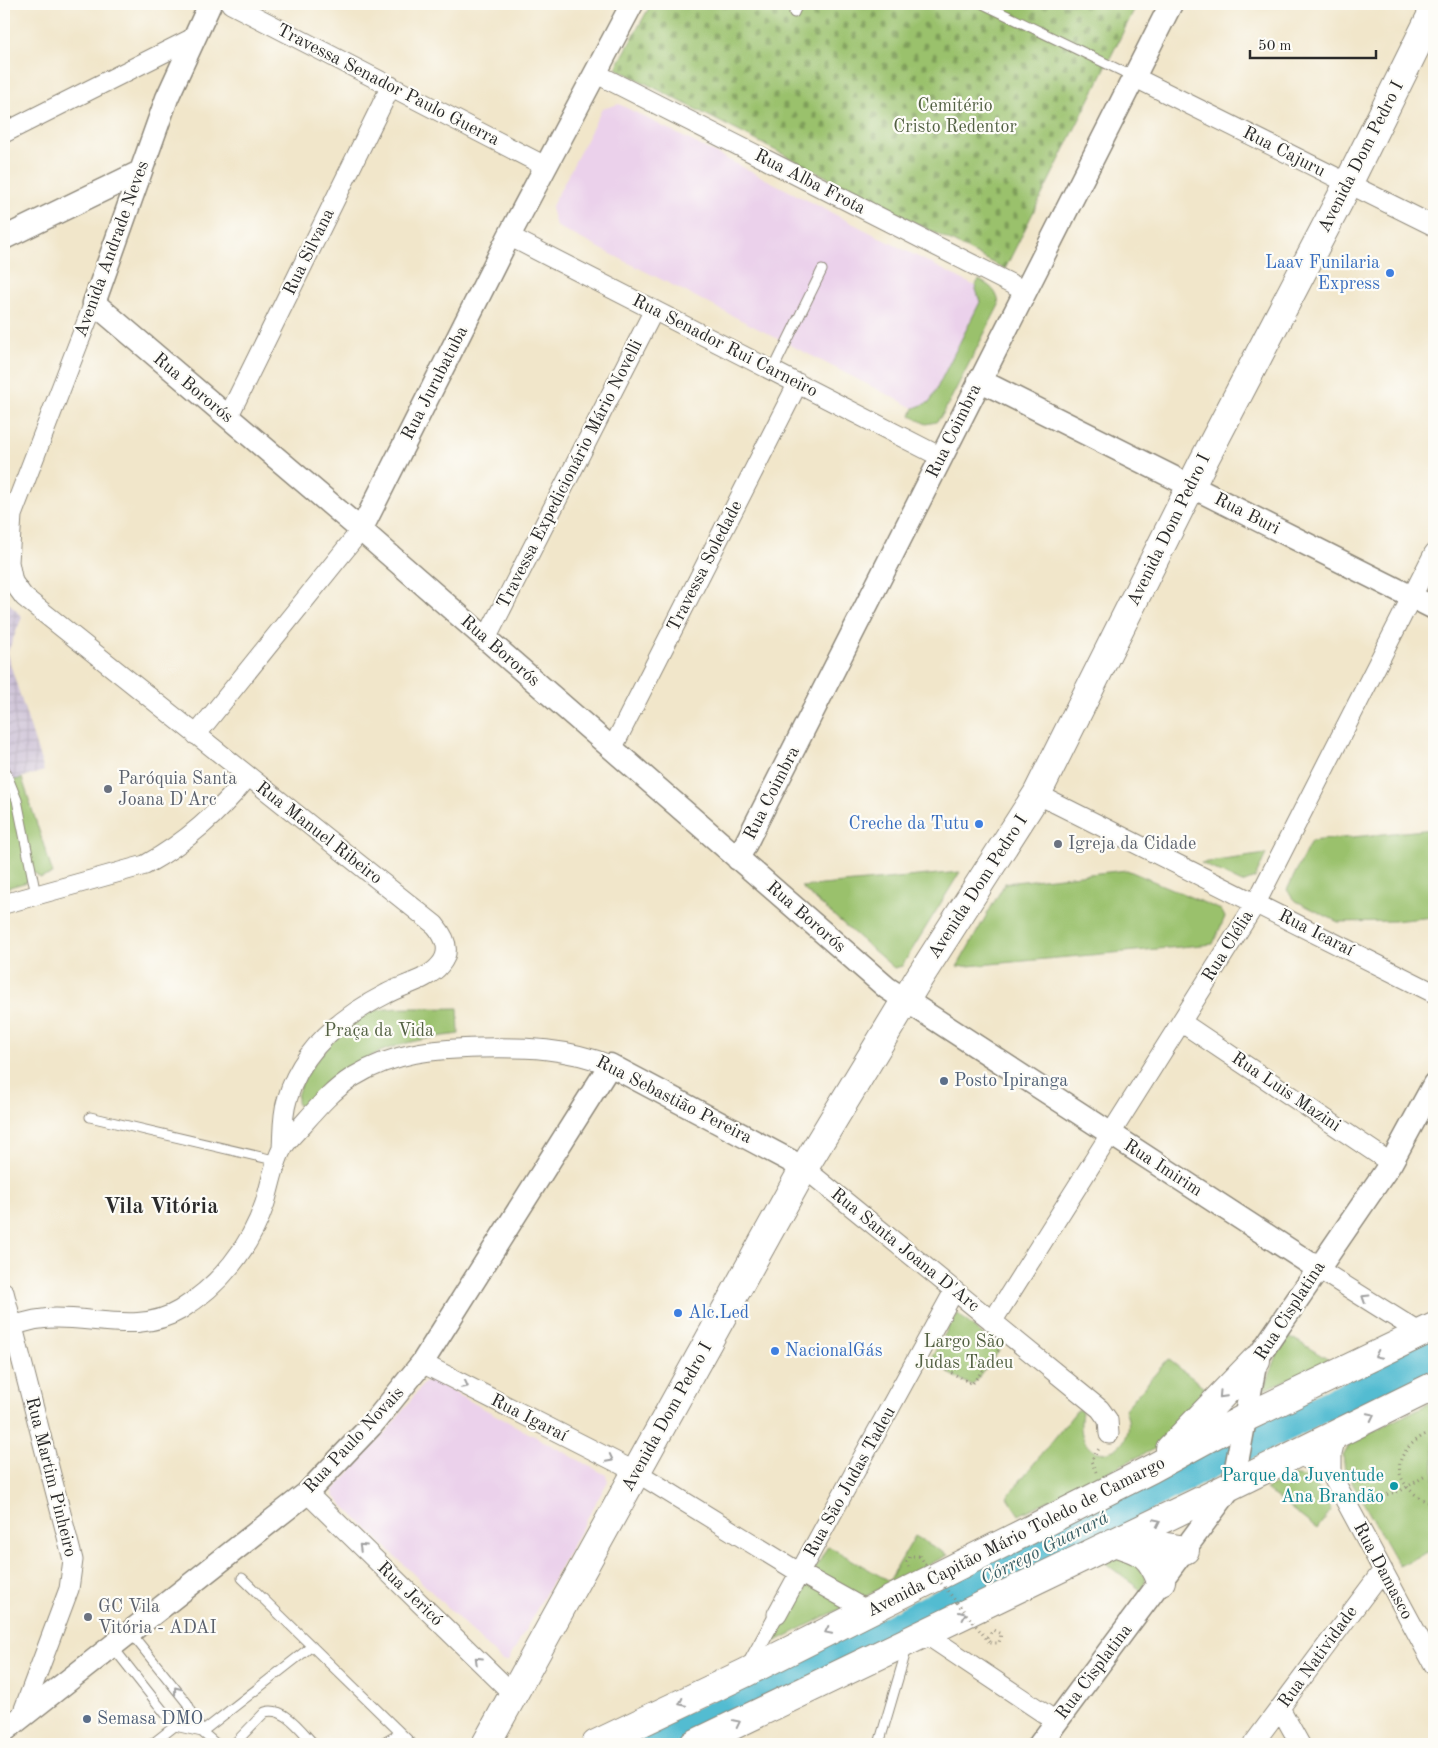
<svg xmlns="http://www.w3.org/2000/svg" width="1438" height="1748" font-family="'Old Standard TT',serif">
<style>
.built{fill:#ebd1eb}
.industrial{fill:url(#industrial-grid)}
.green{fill:#9ac16c;stroke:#62764c}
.cemetery{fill:url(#cemetery-stones);stroke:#62764c}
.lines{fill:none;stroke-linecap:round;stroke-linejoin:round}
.river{stroke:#53bcd1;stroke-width:30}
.service-casing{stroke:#8e887a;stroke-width:11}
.pedestrian-casing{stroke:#8e887a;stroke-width:16}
.minor-casing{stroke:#8e887a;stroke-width:21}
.tertiary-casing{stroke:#8e887a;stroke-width:25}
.primary-casing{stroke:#8e887a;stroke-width:30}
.path{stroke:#8e887a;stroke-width:3;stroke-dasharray:1 4;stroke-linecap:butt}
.service{stroke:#fff;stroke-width:9}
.pedestrian{stroke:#fff;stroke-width:14}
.minor{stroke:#fff;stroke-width:19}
.tertiary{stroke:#fff;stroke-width:22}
.primary{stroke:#fff;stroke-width:28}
.path-bridge{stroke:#8e887a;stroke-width:3;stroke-dasharray:1 4;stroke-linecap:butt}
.oneway{stroke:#a0a0a0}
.shop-dot{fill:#3f7fe0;stroke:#fdfcf7;stroke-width:2}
.worship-dot{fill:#6b7280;stroke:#fdfcf7;stroke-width:2}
.service-dot{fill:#5c6f8a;stroke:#fdfcf7;stroke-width:2}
.culture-dot{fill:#0f9aa8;stroke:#fdfcf7;stroke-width:2}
.labels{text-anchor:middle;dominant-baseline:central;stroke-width:4.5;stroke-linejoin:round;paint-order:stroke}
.street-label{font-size:18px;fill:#2b2b2b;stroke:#fdfcf7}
.park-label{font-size:18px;fill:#526042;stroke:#fdfcf7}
.shop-label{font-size:18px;fill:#366cbe;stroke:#fdfcf7;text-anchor:end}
.worship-label{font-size:18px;fill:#5b616d;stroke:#fdfcf7;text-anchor:start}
.service-label{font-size:18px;fill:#4e5e75;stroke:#fdfcf7;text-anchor:start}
.culture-label{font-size:18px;fill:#0d838f;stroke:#fdfcf7;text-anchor:end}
.water-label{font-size:19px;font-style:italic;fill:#395e65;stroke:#fdfcf7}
.district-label{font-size:22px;font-weight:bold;fill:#2b2b2b;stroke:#fdfcf7}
</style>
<defs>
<pattern id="industrial-grid" width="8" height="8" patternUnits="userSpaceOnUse" patternTransform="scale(1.25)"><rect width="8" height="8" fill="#cbbfd5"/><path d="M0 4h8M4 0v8" fill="none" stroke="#aea4b7"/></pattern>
<pattern id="cemetery-stones" width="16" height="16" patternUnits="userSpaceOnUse" patternTransform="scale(1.25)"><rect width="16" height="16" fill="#9ac16c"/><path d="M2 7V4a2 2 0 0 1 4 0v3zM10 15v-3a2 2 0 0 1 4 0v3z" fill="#7e9d59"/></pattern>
</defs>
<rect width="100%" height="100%" fill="#fdfcf7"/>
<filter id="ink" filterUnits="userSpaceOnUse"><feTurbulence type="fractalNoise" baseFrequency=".02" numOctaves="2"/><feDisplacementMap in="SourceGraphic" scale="10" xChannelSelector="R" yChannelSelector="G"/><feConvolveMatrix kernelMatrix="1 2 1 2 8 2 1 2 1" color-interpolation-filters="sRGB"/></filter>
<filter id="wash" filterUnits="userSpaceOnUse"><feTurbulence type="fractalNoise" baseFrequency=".0096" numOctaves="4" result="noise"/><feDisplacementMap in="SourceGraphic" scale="20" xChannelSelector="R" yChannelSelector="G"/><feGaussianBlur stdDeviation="1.12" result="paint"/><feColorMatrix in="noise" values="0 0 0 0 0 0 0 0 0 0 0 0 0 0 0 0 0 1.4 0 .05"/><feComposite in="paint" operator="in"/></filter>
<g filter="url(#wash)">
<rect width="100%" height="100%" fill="#f1e6ca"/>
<path class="built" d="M619,104L975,286L980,302L930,402L914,408L556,226L551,208L602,109Z
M431,1380L606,1475L608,1481L508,1661H502L334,1496L333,1491L387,1431L424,1383Z"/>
<path class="industrial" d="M4,598L22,617L7,654L44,771L4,783Z"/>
<path class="green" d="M979,280C991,286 998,292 999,305L943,414L936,422L926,424L911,416L914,408L930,402L980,302L975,286Z
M22,778L53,874L40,878L35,873L28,875L27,882L6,888L4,880V783Z
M1434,829V917L1393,921L1338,922L1296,901L1287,890L1311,841Z
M1266,854L1255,878L1242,883L1201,863Z
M1127,870L1221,910L1225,917L1213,944L957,967L1005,883Z
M960,872L902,966L894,968L801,887Z
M458,1008L459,1034C387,1043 359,1054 308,1106L303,1108L298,1105C288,1084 352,1016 373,1011C395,1006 434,1009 458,1008Z
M957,1313L1000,1350L972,1386L929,1362Z
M1289,1336L1329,1360L1264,1390L1278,1353Z
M1168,1359L1213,1394L1167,1440L1154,1449L1019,1515L1007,1497L1078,1409L1082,1412C1071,1475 1145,1457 1125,1409Z
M1434,1401V1549L1399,1566L1345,1470L1343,1456L1351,1442Z
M1290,1476C1314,1474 1321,1492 1331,1510L1317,1529L1266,1489Z
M915,1536L948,1555L774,1642L828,1546L889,1581Z
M1116,1558L1133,1560L1146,1577L1142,1591L1105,1563Z"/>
<path class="cemetery" d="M651,4H1137L1005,269L616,68Z"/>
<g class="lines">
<path class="river" d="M655,1744L857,1647L1211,1463L1434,1353"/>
</g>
</g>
<g filter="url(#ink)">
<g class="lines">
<defs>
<path id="service" d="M983,4L1134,77
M794,13L798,4
M773,370L822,270
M4,768L17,800L36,895
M90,1117L278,1161
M242,1578L412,1744
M130,1632L187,1703L202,1732L216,1744
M112,1646L175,1726L202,1732L312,1646
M152,1744L175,1726
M234,1744L265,1712C285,1706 302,1732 314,1744
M382,1744L401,1733
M879,1744L907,1648"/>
<path id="pedestrian" d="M748,1667L777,1614"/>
<path id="minor" d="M231,4L545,166
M595,73L1025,291
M1134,77L1434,226
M4,133L193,38
M509,236L941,457
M94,303L12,515L9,562L13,582L24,597L435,925C445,937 452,951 440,965C428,980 402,985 386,994C341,1017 301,1050 287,1100C282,1116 283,1133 282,1149
M228,417L391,86
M486,639L654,310
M196,735L361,530
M612,749L798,383
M1037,794L1434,993
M4,904L145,865C187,842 218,813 248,777
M1181,1022L1391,1163
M804,1168L1100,1409L1108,1420L1109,1434
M1317,1268L1422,1334
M4,1292L73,1560L69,1589L21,1717
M992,1322L1256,903L1434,553
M4,1332C57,1297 126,1343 180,1310C220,1285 250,1248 265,1203C270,1187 274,1163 282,1149C287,1140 297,1131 304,1123C319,1106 334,1089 353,1077C394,1052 434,1049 480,1048C528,1047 565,1048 610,1065
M422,1363L636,1472L800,1573L868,1611
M1296,1454L1320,1465L1332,1476L1434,1665
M1332,1476V1453L1337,1433
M307,1493L513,1694
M777,1614L954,1291
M924,1633L1057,1722
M1280,1708L1300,1744
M1253,1744L1383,1570"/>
<path id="tertiary" d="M210,4L167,98L94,303L361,530L887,988L1317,1268
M4,238L140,172
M979,380L1434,608
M361,530L509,236L632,4
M738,859L1171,4
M4,1731L307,1493L371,1426L422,1363L610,1065L804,1168
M1040,1744L1233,1484L1256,1360L1391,1163L1434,1084"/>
<path id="primary" d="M1170,1449L1256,1360
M1130,1541L1185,1550
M1114,1542C1142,1551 1150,1553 1161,1581
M486,1744L804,1168L919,978L1037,794L1202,464L1348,184L1434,10
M596,1744L745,1673L1151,1469L1245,1418L1434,1327
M694,1744L1196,1503L1434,1386"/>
</defs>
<use href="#service" class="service-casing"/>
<use href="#pedestrian" class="pedestrian-casing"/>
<use href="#minor" class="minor-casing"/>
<use href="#tertiary" class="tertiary-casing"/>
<use href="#primary" class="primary-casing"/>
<path class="path" d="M934,1363L972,1384L1000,1348
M1434,1430C1409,1441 1385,1464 1410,1490C1416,1496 1426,1503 1434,1503
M1096,1472L1091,1461L1100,1447
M1363,1501L1400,1491L1427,1475
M909,1567L907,1562L910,1556H919
M987,1637L993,1630L1001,1634L999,1643H990"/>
<use href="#service" class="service"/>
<use href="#pedestrian" class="pedestrian"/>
<use href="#minor" class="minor"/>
<use href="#tertiary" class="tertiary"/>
<use href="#primary" class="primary"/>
<path class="path-bridge" d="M919,1556L990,1643"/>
</g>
<defs><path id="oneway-chevron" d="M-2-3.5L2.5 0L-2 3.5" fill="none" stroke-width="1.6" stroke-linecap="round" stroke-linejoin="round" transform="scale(1.25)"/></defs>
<g class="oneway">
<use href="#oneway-chevron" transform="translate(1365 1298) rotate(-148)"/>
<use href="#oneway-chevron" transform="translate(1378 1355) rotate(154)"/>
<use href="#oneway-chevron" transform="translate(465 1385) rotate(27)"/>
<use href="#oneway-chevron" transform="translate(1222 1395) rotate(133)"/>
<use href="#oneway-chevron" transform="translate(1371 1416) rotate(-26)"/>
<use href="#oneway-chevron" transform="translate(610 1459) rotate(27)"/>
<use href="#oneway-chevron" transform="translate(1157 1522) rotate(-26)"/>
<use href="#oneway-chevron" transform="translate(362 1547) rotate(-136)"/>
<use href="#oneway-chevron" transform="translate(963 1615) rotate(-25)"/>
<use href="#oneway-chevron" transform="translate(828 1631) rotate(154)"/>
<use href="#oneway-chevron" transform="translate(478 1660) rotate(-136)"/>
<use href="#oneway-chevron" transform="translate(177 1690) rotate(-128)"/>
<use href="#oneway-chevron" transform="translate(682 1703) rotate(154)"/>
<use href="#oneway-chevron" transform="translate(737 1723) rotate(-26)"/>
</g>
</g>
<g class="shop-dot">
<circle cx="1390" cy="273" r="5"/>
<circle cx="979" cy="824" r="5"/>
<circle cx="678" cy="1313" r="5"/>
<circle cx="775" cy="1351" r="5"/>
</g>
<g class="worship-dot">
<circle cx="108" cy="789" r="5"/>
<circle cx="1058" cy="844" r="5"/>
<circle cx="88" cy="1617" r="5"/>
</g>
<g class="service-dot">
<circle cx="944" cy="1081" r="5"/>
<circle cx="87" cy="1719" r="5"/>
</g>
<circle class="culture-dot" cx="1394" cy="1486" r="5"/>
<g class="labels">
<g class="street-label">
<text transform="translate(388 85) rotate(27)">Travessa Senador Paulo Guerra</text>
<text transform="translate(1284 152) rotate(27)">Rua Cajuru</text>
<text transform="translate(1361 157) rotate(-63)">Avenida Dom Pedro I</text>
<text transform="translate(810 182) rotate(27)">Rua Alba Frota</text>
<text transform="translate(112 249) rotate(-70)">Avenida Andrade Neves</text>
<text transform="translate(309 252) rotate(-64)">Rua Silvana</text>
<text transform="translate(725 346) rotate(27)">Rua Senador Rui Carneiro</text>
<text transform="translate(435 383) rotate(-63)">Rua Jurubatuba</text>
<text transform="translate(193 388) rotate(40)">Rua Bororós</text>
<text transform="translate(954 431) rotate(-64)">Rua Coimbra</text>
<text transform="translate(570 474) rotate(-63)">Travessa Expedicionário Mário Novelli</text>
<text transform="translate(1247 514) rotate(27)">Rua Buri</text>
<text transform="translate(1169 530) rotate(-64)">Avenida Dom Pedro I</text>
<text transform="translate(705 566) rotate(-63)">Travessa Soledade</text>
<text transform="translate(500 651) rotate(41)">Rua Bororós</text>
<text transform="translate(772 793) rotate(-63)">Rua Coimbra</text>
<text transform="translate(319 833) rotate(38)">Rua Manuel Ribeiro</text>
<text transform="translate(978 887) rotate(-57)">Avenida Dom Pedro I</text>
<text transform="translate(806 917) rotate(41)">Rua Bororós</text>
<text transform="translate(1316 933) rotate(27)">Rua Icaraí</text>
<text transform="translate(1228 946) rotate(-58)">Rua Clélia</text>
<text transform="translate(1286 1092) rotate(34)">Rua Luis Mazini</text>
<text transform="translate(674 1100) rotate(27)">Rua Sebastião Pereira</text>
<text transform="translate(1163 1168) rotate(33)">Rua Imirim</text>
<text transform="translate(905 1250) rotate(39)">Rua Santa Joana D'Arc</text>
<text transform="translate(1290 1311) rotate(-57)">Rua Cisplatina</text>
<text transform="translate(667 1417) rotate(-61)">Avenida Dom Pedro I</text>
<text transform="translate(529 1418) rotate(27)">Rua Igaraí</text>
<text transform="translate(354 1440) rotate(-47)">Rua Paulo Novais</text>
<text transform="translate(51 1477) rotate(76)">Rua Martim Pinheiro</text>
<text transform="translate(850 1482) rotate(-61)">Rua São Judas Tadeu</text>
<text transform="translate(1016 1537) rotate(-27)">Avenida Capitão Mário Toledo de Camargo</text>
<text transform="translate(1383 1571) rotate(62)">Rua Damasco</text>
<text transform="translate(410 1594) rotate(44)">Rua Jericó</text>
<text transform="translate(1318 1657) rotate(-54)">Rua Natividade</text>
<text transform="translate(1094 1672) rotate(-53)">Rua Cisplatina</text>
</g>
<g class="park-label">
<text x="955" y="106">Cemitério<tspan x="955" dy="21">Cristo Redentor</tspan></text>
<text x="379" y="1031">Praça da Vida</text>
<text x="964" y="1342">Largo São<tspan x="964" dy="21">Judas Tadeu</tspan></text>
</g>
<g class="shop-label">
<text x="1380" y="263">Laav Funilaria<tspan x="1380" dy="21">Express</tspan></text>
<text x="969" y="824">Creche da Tutu</text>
<text x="688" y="1313" text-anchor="start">Alc.Led</text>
<text x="785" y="1351" text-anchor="start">NacionalGás</text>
</g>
<g class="worship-label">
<text x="118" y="779">Paróquia Santa<tspan x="118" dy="21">Joana D'Arc</tspan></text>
<text x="1068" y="844">Igreja da Cidade</text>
<text x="98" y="1607">GC Vila<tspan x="98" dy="21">Vitória - ADAI</tspan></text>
</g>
<g class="service-label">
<text x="954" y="1081">Posto Ipiranga</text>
<text x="97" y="1719">Semasa DMO</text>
</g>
<g class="culture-label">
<text x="1384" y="1476">Parque da Juventude<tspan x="1384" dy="21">Ana Brandão</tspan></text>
</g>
<g class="water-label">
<text transform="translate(1045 1549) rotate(-27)">Córrego Guarará</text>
</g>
<g class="district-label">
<text x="161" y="1207">Vila Vitória</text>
</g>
</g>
<rect width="1438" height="1748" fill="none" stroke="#fdfcf7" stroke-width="20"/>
<path d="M1250 50v8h126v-8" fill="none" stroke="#2b2b2b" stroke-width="2.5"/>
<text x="1258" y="50" font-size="15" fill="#2b2b2b" stroke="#fdfcf7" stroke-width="4" paint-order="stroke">50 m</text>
</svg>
